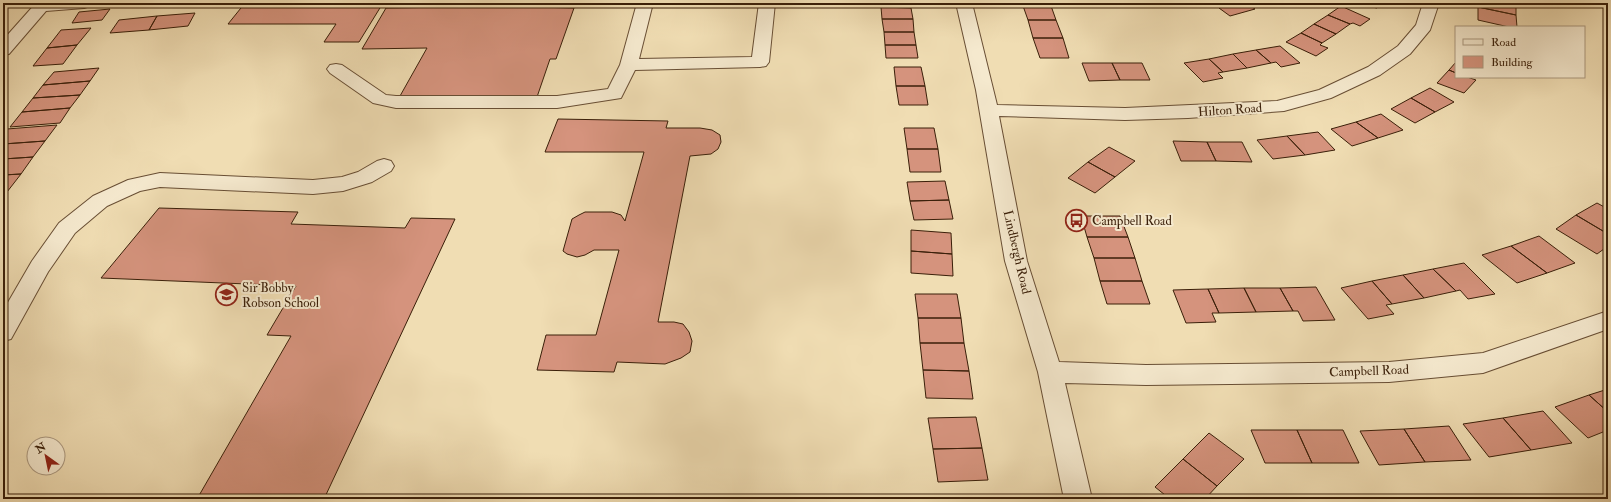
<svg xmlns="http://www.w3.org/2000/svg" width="1611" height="502" font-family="'IM FELL Double Pica',serif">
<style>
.building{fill:#d5937d;stroke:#3a1f09}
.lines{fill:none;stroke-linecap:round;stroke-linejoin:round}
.minor-casing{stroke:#684e34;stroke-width:2}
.minor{fill:#f5e9ce;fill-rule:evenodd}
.labels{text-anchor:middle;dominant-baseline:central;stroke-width:4;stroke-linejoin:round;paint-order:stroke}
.street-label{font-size:13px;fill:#3a1f09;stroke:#f5e9ce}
.poi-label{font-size:13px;fill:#3a1f09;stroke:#f5e9ce;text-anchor:start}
</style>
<rect width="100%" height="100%" fill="#f0ddb3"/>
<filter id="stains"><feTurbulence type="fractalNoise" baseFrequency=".005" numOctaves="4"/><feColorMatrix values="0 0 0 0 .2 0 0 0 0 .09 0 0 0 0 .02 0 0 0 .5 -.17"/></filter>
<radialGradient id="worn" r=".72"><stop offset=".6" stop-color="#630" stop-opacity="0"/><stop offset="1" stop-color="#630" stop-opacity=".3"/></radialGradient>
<path class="building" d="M245,3H383L359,42H324L336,24H228Z
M519,3H535L534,7L574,8L556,59H550L537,97L400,96L427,48L362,49L386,8L518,6Z
M1022,3H1050L1056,20H1028Z
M1238,3H1246L1255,9L1230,16L1219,8Z
M1351,3H1378L1377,8Z
M1478,3H1516V15L1478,7Z
M1341,6L1370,19L1360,26L1353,23L1350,24L1328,15Z
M881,7L911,8L913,19H882Z
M1478,7L1516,15L1517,27H1509L1478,20Z
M110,9L102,20L72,23L79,12Z
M195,13L188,26L149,30L157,16Z
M1328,15L1350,24L1336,34L1314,24Z
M157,16L149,30L110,33L119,20Z
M882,19H913L914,32H884Z
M1028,20H1056L1063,38H1033Z
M1314,24L1336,34L1322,43L1301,33Z
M91,28L77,45L47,48L61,30Z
M884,32H914L916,45H885Z
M1301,33L1322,43L1320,45L1328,48L1316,56L1286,42Z
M1033,38H1063L1069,58H1040Z
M77,45L63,64L33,66L47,48Z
M885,45H916L918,58H886Z
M1280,46L1300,63L1281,67L1276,62L1271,63L1256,50Z
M1256,50L1271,63L1247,68L1233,54Z
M1233,54L1247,68L1223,72L1209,59Z
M1209,59L1223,72L1218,73L1223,78L1203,82L1184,63Z
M1456,62V73L1449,70Z
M1082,63H1112L1120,80L1089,81Z
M1112,63H1142L1150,80H1120Z
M894,67H921L925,86H896Z
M99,68L90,81L43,85L54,72Z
M1449,70L1456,73V77H1467L1476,80L1464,93L1437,83Z
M90,81L80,95L33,98L43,85Z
M896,86H925L928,105H899Z
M1430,88L1454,102L1435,112L1411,98Z
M80,95L70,108L22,112L33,98Z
M1411,98L1435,112L1415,123L1391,109Z
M70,108L60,123L10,127L22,112Z
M1381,114L1403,130L1378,138L1356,122Z
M558,119L668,121L666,128H700L712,130L720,135L721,142L718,149L711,154L690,156L658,322H674L683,324L689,332L692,341L690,352L681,358L665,364L617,362L614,372L537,370L546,335H596L619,250H594L585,255L577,257L567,254L563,251L572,219L579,215L585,212H612L621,215L625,221L644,152H545Z
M1356,122L1378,138L1352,146L1331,129Z
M57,125L45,141L3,144V135L7,129Z
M904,128H934L938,149H907Z
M1318,132L1335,150L1305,155L1287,136Z
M1287,136L1305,155L1273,159L1257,140Z
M45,141L33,157L3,159V144Z
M1173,141L1207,142L1216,161H1181Z
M1207,142H1242L1252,162L1216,161Z
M1109,147L1135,161L1115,177L1088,162Z
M907,149H938L941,172H910Z
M33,157L21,174L3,175V159Z
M1088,162L1115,177L1095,193L1068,178Z
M21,174L7,192H3V175Z
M945,181L949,200L910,201L907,182Z
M949,200L953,219L914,220L910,201Z
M1597,203L1608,209V234L1576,215Z
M159,208L298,212L291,224L405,228L411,218L455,219L324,499H197L291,336L267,335L296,286L101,278Z
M1576,215L1608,234V246L1597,254L1556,229Z
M1081,216H1120L1128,237H1087Z
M911,230L951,233L952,254L911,251Z
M1539,236L1575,263L1547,273L1511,246Z
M1087,237H1128L1135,258H1094Z
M1511,246L1547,273L1517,283L1482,255Z
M911,251L952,254L953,276L911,273Z
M1094,258H1135L1142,281H1100Z
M1464,263L1495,294L1468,299L1460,290L1456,291L1433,269Z
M1433,269L1456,291L1424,298L1403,275Z
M1403,275L1424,298L1392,304L1372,281Z
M1100,281H1142L1150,304H1107Z
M1372,281L1392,304L1386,305L1394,314L1368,319L1341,288Z
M1316,287L1335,320L1303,321L1298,311H1293L1280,288Z
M1244,288L1256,312L1219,313L1208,289Z
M1244,288H1280L1293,311L1256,312Z
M1208,289L1219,313H1212L1216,322L1186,323L1173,290Z
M915,294H957L961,318H918Z
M918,318H961L964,343H920Z
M920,343H964L969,371L923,370Z
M923,370L969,371L973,399L926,398Z
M1608,389V412L1589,395Z
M1589,395L1608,412V430L1588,438L1555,407Z
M1543,411L1572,443L1531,450L1503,418Z
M976,417L982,448L933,449L928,418Z
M1503,418L1531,450L1489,457L1463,424Z
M1449,426L1471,460L1425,462L1404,429Z
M1404,429L1425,462L1379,465L1360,431Z
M1251,430H1297L1312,463H1265Z
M1297,430H1343L1359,463H1312Z
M1209,433L1244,459L1217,486L1183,459Z
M982,448L988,480L938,482L933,449Z
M1183,459L1217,486L1205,499H1170L1155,487Z
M997,496V499L945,498Z"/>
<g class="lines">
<defs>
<path id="minor" d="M36,3H92L90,6L84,8L46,11L9,54L3,55V40Z
M637,3H653L639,59L752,57L759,3H775L769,62L766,66L760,67L635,70L621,98L557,108H396L373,103L330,73L327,69L330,65L336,64L342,65L386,95L396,96H557L608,89L620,65Z
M956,3H972L997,105L1125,108L1277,101L1319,90L1368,67L1398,46L1416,25L1423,3H1439L1430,30L1410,54L1380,75L1331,98L1284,111L1188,118L1125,120L999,116L1027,261L1059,362L1146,365L1389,362L1483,353L1608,311V329L1483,373L1389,382L1146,385L1065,383L1092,499H1064L1038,372L1005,261L976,90Z
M384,159L391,161L394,166L391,171L372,182L343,191L313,194L160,187L140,191L107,206L75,233L48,272L11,339L3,341V311L32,261L59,223L93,196L128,180L160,173L313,180L342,177L358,172L377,161Z"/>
</defs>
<use href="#minor" class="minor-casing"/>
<use href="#minor" class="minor"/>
</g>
<defs>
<symbol id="bus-ring" viewBox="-11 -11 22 22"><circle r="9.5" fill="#f5e9ce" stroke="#8f2418" stroke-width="1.5"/><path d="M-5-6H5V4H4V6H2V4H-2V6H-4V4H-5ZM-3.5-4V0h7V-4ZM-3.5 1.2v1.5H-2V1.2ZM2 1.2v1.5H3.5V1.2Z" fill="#8f2418"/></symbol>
<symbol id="school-ring" viewBox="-11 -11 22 22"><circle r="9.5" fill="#f5e9ce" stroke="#8f2418" stroke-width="1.5"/><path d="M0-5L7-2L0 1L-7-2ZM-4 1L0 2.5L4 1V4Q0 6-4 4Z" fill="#8f2418"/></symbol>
</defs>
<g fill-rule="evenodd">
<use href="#bus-ring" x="1064" y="208" width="25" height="25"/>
<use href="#school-ring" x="214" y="282" width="25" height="25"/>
</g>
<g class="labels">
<g class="street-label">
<text transform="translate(1230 110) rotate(-4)">Hilton Road</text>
<text transform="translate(1017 252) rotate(77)">Lindbergh Road</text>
<text transform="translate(1369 371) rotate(-2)">Campbell Road</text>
</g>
<g class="poi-label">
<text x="1092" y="221">Campbell Road</text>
<text x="242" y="288">Sir Bobby<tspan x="242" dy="15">Robson School</tspan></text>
</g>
</g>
<rect width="1611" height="502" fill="none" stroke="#f0ddb3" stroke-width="16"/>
<rect x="4" y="4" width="1603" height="494" fill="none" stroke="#3a1f09" stroke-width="2"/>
<rect x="8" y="8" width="1595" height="486" fill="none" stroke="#3a1f09"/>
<rect x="1455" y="26" width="130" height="52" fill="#f5e9ce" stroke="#aa987f"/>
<rect x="1463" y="39" width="20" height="6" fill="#f5e9ce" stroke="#aa987f"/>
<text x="1491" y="46" font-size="12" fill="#3a1f09">Road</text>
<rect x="1463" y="56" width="20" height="12" fill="#d5937d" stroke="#aa987f"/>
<text x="1491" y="66" font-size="12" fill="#3a1f09">Building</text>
<g transform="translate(46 456) rotate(327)"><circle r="19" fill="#f5e9ce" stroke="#aa987f"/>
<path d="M0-3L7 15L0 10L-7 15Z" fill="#8f2418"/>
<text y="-6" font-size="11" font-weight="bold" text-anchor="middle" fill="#3a1f09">N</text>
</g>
<rect width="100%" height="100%" filter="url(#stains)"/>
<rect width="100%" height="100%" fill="url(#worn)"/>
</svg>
